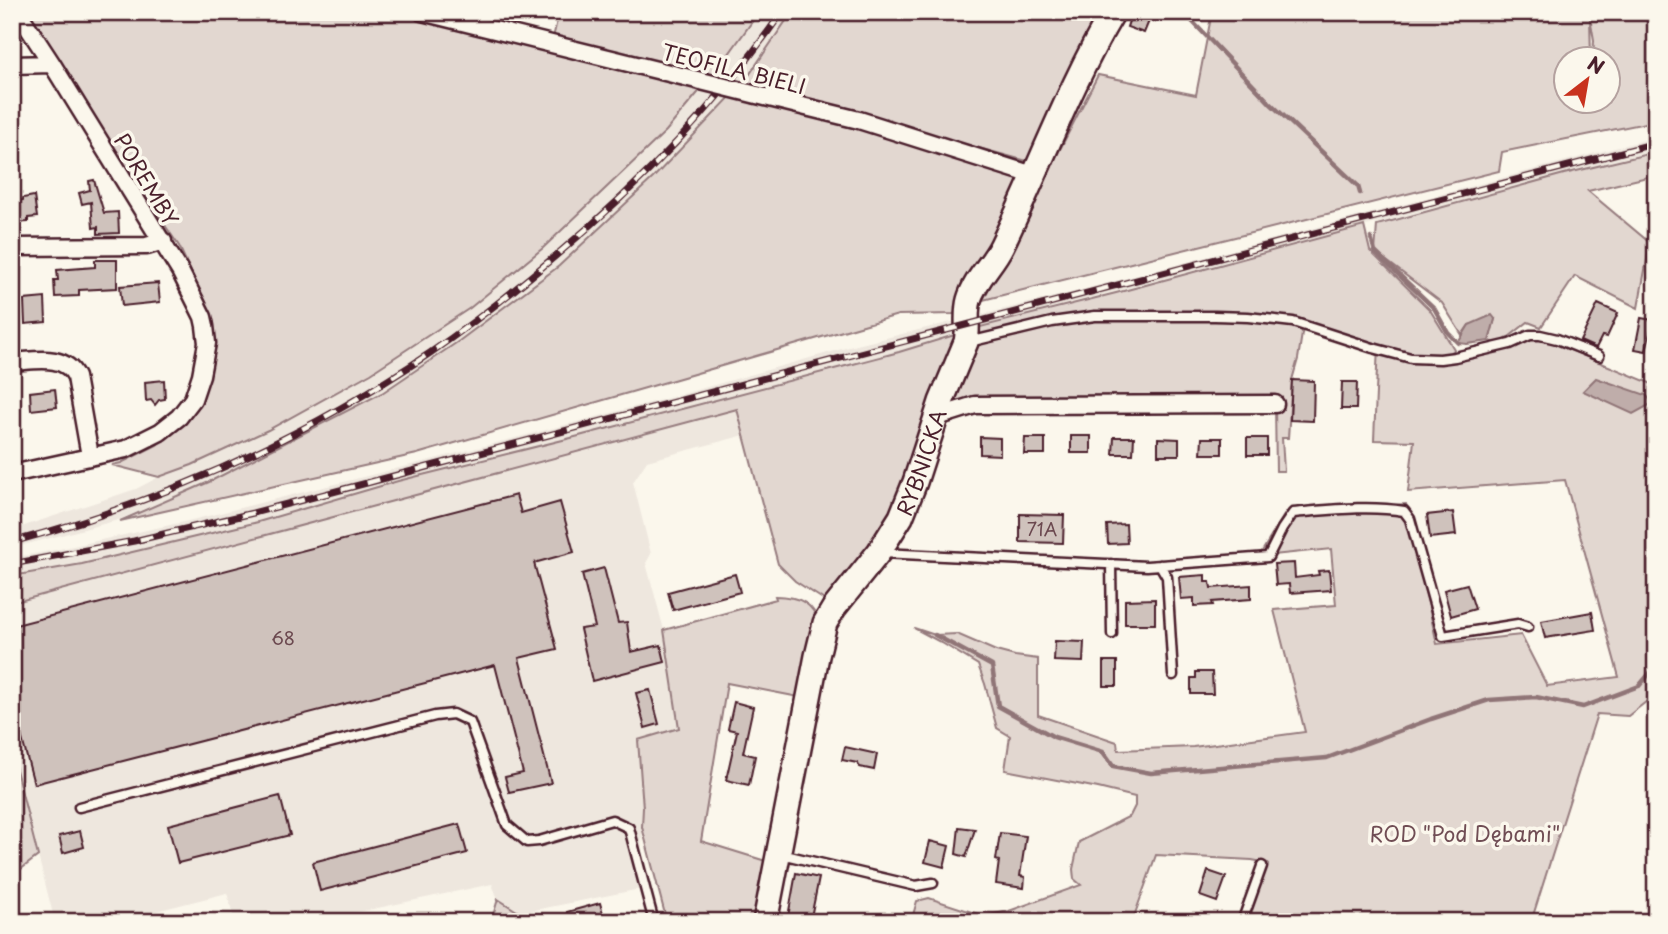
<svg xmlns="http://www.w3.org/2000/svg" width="1668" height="934" font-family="'Playpen Sans',sans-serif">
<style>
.built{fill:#eee7de}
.green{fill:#e2d7d0;stroke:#967b7e;stroke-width:2;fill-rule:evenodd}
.water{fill:#bfadaa;stroke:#907477;stroke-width:2}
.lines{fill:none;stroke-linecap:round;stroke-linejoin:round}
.stream{stroke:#907477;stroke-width:4.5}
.building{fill:#cfc2bc;stroke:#4a1f2b;stroke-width:2}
.lane-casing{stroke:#4a1f2b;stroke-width:13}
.street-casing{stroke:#4a1f2b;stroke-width:21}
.secondary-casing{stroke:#4a1f2b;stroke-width:28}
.lane{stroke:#fbf7ec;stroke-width:8}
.street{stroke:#fbf7ec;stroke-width:16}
.secondary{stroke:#fbf7ec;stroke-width:23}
.rail-casing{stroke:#4a1f2b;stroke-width:7}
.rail{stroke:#fbf7ec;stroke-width:4.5;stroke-dasharray:13;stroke-linecap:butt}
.street-bridge-casing{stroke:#4a1f2b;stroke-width:21;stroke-linecap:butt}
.street-bridge{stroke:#fbf7ec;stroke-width:16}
.labels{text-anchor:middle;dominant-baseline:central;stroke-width:7;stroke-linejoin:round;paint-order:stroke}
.number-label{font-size:18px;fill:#6b484f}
.street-label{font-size:21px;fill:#4a1f2b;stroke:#fbf7ec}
.park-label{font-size:21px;fill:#704d54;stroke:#fbf7ec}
</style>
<rect width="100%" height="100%" fill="#fbf7ec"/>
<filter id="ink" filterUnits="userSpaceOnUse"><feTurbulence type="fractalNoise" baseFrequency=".0143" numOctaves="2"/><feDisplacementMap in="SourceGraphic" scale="14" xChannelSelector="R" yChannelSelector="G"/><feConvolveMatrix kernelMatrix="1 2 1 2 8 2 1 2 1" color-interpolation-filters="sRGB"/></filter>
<g filter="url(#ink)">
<path class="built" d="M759,12H792L743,84L713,76Z
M702,88L731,96L653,178L559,266L459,341L382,393L209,482L118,520L12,548V530L136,489L159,477L192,465L268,430L371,373L470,308L543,248L666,132Z
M1656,137V150L976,328L899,352L579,436L398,481L258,522L82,564L12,576V558L55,550L184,522L427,461L672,397L849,347L1078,291Z
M738,409L745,435L647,461L633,482L651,554L646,563L664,630L679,729L638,740L643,808L640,889L520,913L498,899L492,884L311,922H235L227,893L113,922H55L12,754V603Z"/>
<path class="green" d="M26,12H387L702,88L666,131L543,248L470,308L371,373L268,430L192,465L159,477L112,465L121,463L157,445L191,416L210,372L214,322L179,246L83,104Z
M559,12H759L713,76L553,38Z
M792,12H1102L1027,161L743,84Z
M1212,12H1610L1656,21V121L1502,152L1499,171L983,300L1098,75L1196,95ZM1590,17L1594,40L1593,59L1608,60V102H1566V60L1591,59Z
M731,96L842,123L1022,181L995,241L954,314L898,315L417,454L120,521L209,482L382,393L459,341L559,266L653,178Z
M1656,152V175L1588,191L1650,243L1638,308L1575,276L1541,327L1528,322L1500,344L1489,341L1495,319L1469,325L1462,335L1442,303L1375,252L1377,225L1564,174Z
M1364,226L1370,251L1430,310L1454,349L1449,362L1532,340H1546L1652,384L1656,374V694L1628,716L1597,714L1531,922H1247L1268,863L1252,860L1156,855L1132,922H911L917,901L929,898L984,916L1009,911L1081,885L1074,879L1073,869L1079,842L1130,816L1135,806V797L1098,788L1005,770L1010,736L997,728L985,684L978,665L942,643L914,628L935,635L957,634L996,651L1015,656L1038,659V715L1117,742L1118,750L1193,747L1305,732L1274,610L1336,605L1331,549L1273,555L1261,553L1286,512L1406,504L1437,644L1521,635L1547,686L1619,677L1565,480L1408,492L1414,441L1374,440L1378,344L1304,321L1298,359L1292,380L1288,438H1282L1284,471H1276L1275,405L947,410L976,328L1116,293Z
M961,333L891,524L829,603L795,581L778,564L737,409L12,603V576L82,564L258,522L398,481L579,436L899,352Z
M775,596C795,596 814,601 818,623L804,698L727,683L701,841L769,862L759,922H667L642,827L643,808L638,740L679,728L664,630L776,599Z
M12,754L38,856L12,876Z
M498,899L520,913L538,922H491Z"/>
<path class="water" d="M1492,315L1495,319L1489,341L1467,344L1458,343L1469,325Z
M1596,378L1646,395L1653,403L1633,414L1583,391Z"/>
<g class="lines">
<path class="stream" d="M1191,20L1270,103L1358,186L1360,193
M1371,238L1375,252L1434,308L1448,333L1458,343
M935,635L992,666L998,706L1054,737L1103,752L1113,766L1151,773L1327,758L1431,719L1489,700L1536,697L1583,707L1639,686L1656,666"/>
</g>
<path class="building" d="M1132,12H1141L1151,16L1144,33L1127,27Z
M94,180L104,213L118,212L119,233L98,234V227L93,228L91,202L82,204L79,193L90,190L89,181Z
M34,196L37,217L28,218V222L12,223V202L23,200V198Z
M95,260H117V288L79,290V296L55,297L54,280H58L57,270L95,267Z
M158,283L160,302L122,306L120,286Z
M45,298L46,322L25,324L24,300Z
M1598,304L1618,313L1607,337L1602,336L1596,348L1580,341Z
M1641,318L1653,320L1646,351L1635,349Z
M164,380L165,399L159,400L155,405L151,400L146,401L145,382Z
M1292,380L1314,381L1313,421L1290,420Z
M1342,382H1357L1356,409H1341Z
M55,389L57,407L31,410L30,392Z
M1071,436H1091V453H1071Z
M980,437L1000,438V455L980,454Z
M1114,437H1134L1133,454H1113Z
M1025,438H1045V454H1024Z
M1158,438L1179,439V455H1158Z
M1202,438H1222V454H1201Z
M1247,438H1267V455H1247Z
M516,495L521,513L560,502L574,552L534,563L557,649L519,658L551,783L509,792L505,777L523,773L495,665L34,784L12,701V626Z
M1453,512L1456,535L1430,538L1427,515Z
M1020,514L1064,515L1063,543L1020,542Z
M1126,524L1127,543L1108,544L1107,525Z
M1294,563L1295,578L1319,575L1318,571L1329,570L1331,590L1290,593L1289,584L1276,585L1274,564Z
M604,568L618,623L627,622L631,652L661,645L665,662L592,681L580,629L595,627L582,574Z
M735,574L740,592L673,610L668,592Z
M1205,575V582H1210L1211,588L1251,585V599L1212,602L1213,605L1194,606V598L1181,599L1179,577Z
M1467,584L1475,609L1451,616L1444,590Z
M1155,599V624H1125V600Z
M1592,612L1595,630L1545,638L1541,621Z
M1055,641L1084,642L1083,662L1054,661Z
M1104,661H1117V686H1104Z
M1196,672H1212L1213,694H1191V678H1196Z
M650,690L659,724L645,728L636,693Z
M734,702L753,707L743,753L755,756L749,785L726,780L737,731L728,729Z
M845,747L877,754L874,770L860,767L857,763L842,760Z
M280,796L290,835L178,863L168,825Z
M459,824L467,853L320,891L313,862Z
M959,827L975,829L966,857L956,854Z
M80,831L84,847L63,853L59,836Z
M1000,833L1026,836L1020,876L1025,877L1024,888L996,884L999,861L996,860Z
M930,841L949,846L944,867L925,862Z
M1208,871L1226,877L1217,902L1200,896Z
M796,873L819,878L810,922H787Z
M600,903L604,917L584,922H569L567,912Z"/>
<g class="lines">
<defs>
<path id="lane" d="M969,342L1052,322L1095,316H1215L1248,317L1293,322L1373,348L1411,358L1440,359L1455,357L1510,344L1530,335H1540L1557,339L1599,356
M882,553L1147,566L1268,557L1282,529L1293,513C1330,510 1368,505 1404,511L1410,519L1443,636L1518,624L1528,627
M1111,564L1112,634
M1160,565L1167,577L1173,675
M79,807L435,716L453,714L470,722L507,825L527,842L539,841L612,820L629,828L654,922
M781,854L916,886L933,883
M1242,922L1262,866"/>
<path id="street" d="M422,12L685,77
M12,65L52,64
M757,95L859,120L1033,175
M12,247L147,246L163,241
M12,362C34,361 65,353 76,377L90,456
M937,417L975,405L1275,404
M12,474L126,449L160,432L179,417L193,399L201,375L207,343L205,326L203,317L180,271L52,64L18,12"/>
<g id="secondary">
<path id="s1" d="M765,922L817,656L825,623L834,608L879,552L901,517L915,482L941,402L966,342C969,328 965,314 969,300C975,279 993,264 1002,245C1040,167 1069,86 1113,12"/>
</g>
</defs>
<use href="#lane" class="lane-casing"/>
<use href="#street" class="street-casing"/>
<use href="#secondary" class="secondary-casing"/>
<use href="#lane" class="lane"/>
<use href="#street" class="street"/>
<use href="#secondary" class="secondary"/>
<defs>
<path id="rail" d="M12,542C161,502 302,439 430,353C475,322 518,288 560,252C643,182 720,102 782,12
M12,564L134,541L253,513L1656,143"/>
</defs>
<use href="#rail" class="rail-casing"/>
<use href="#rail" class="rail"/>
<defs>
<path id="street-bridge" d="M685,77L757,95"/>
</defs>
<use href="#street-bridge" class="street-bridge-casing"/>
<use href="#street-bridge" class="street-bridge"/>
</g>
</g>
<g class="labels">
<g class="number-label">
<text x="1042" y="528">71A</text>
<text x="283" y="637">68</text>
</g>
<g class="street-label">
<text transform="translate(734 68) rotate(14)">TEOFILA BIELI</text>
<text transform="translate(147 179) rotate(59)">POREMBY</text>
<text stroke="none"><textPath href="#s1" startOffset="494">RYBNICKA</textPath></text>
</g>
<g class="park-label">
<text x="1465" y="833">ROD "Pod Dębami"</text>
</g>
</g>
<rect width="1668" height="934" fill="none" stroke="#fbf7ec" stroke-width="42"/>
<rect x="21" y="21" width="1626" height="892" fill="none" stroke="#4a1f2b" stroke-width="2.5" filter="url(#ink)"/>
<g transform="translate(1587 80) rotate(31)"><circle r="33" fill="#fbf7ec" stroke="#b4a19f" stroke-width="2"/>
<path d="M0-5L12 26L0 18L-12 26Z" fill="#c8321e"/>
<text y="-10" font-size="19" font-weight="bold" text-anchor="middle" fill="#4a1f2b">N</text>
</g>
</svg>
